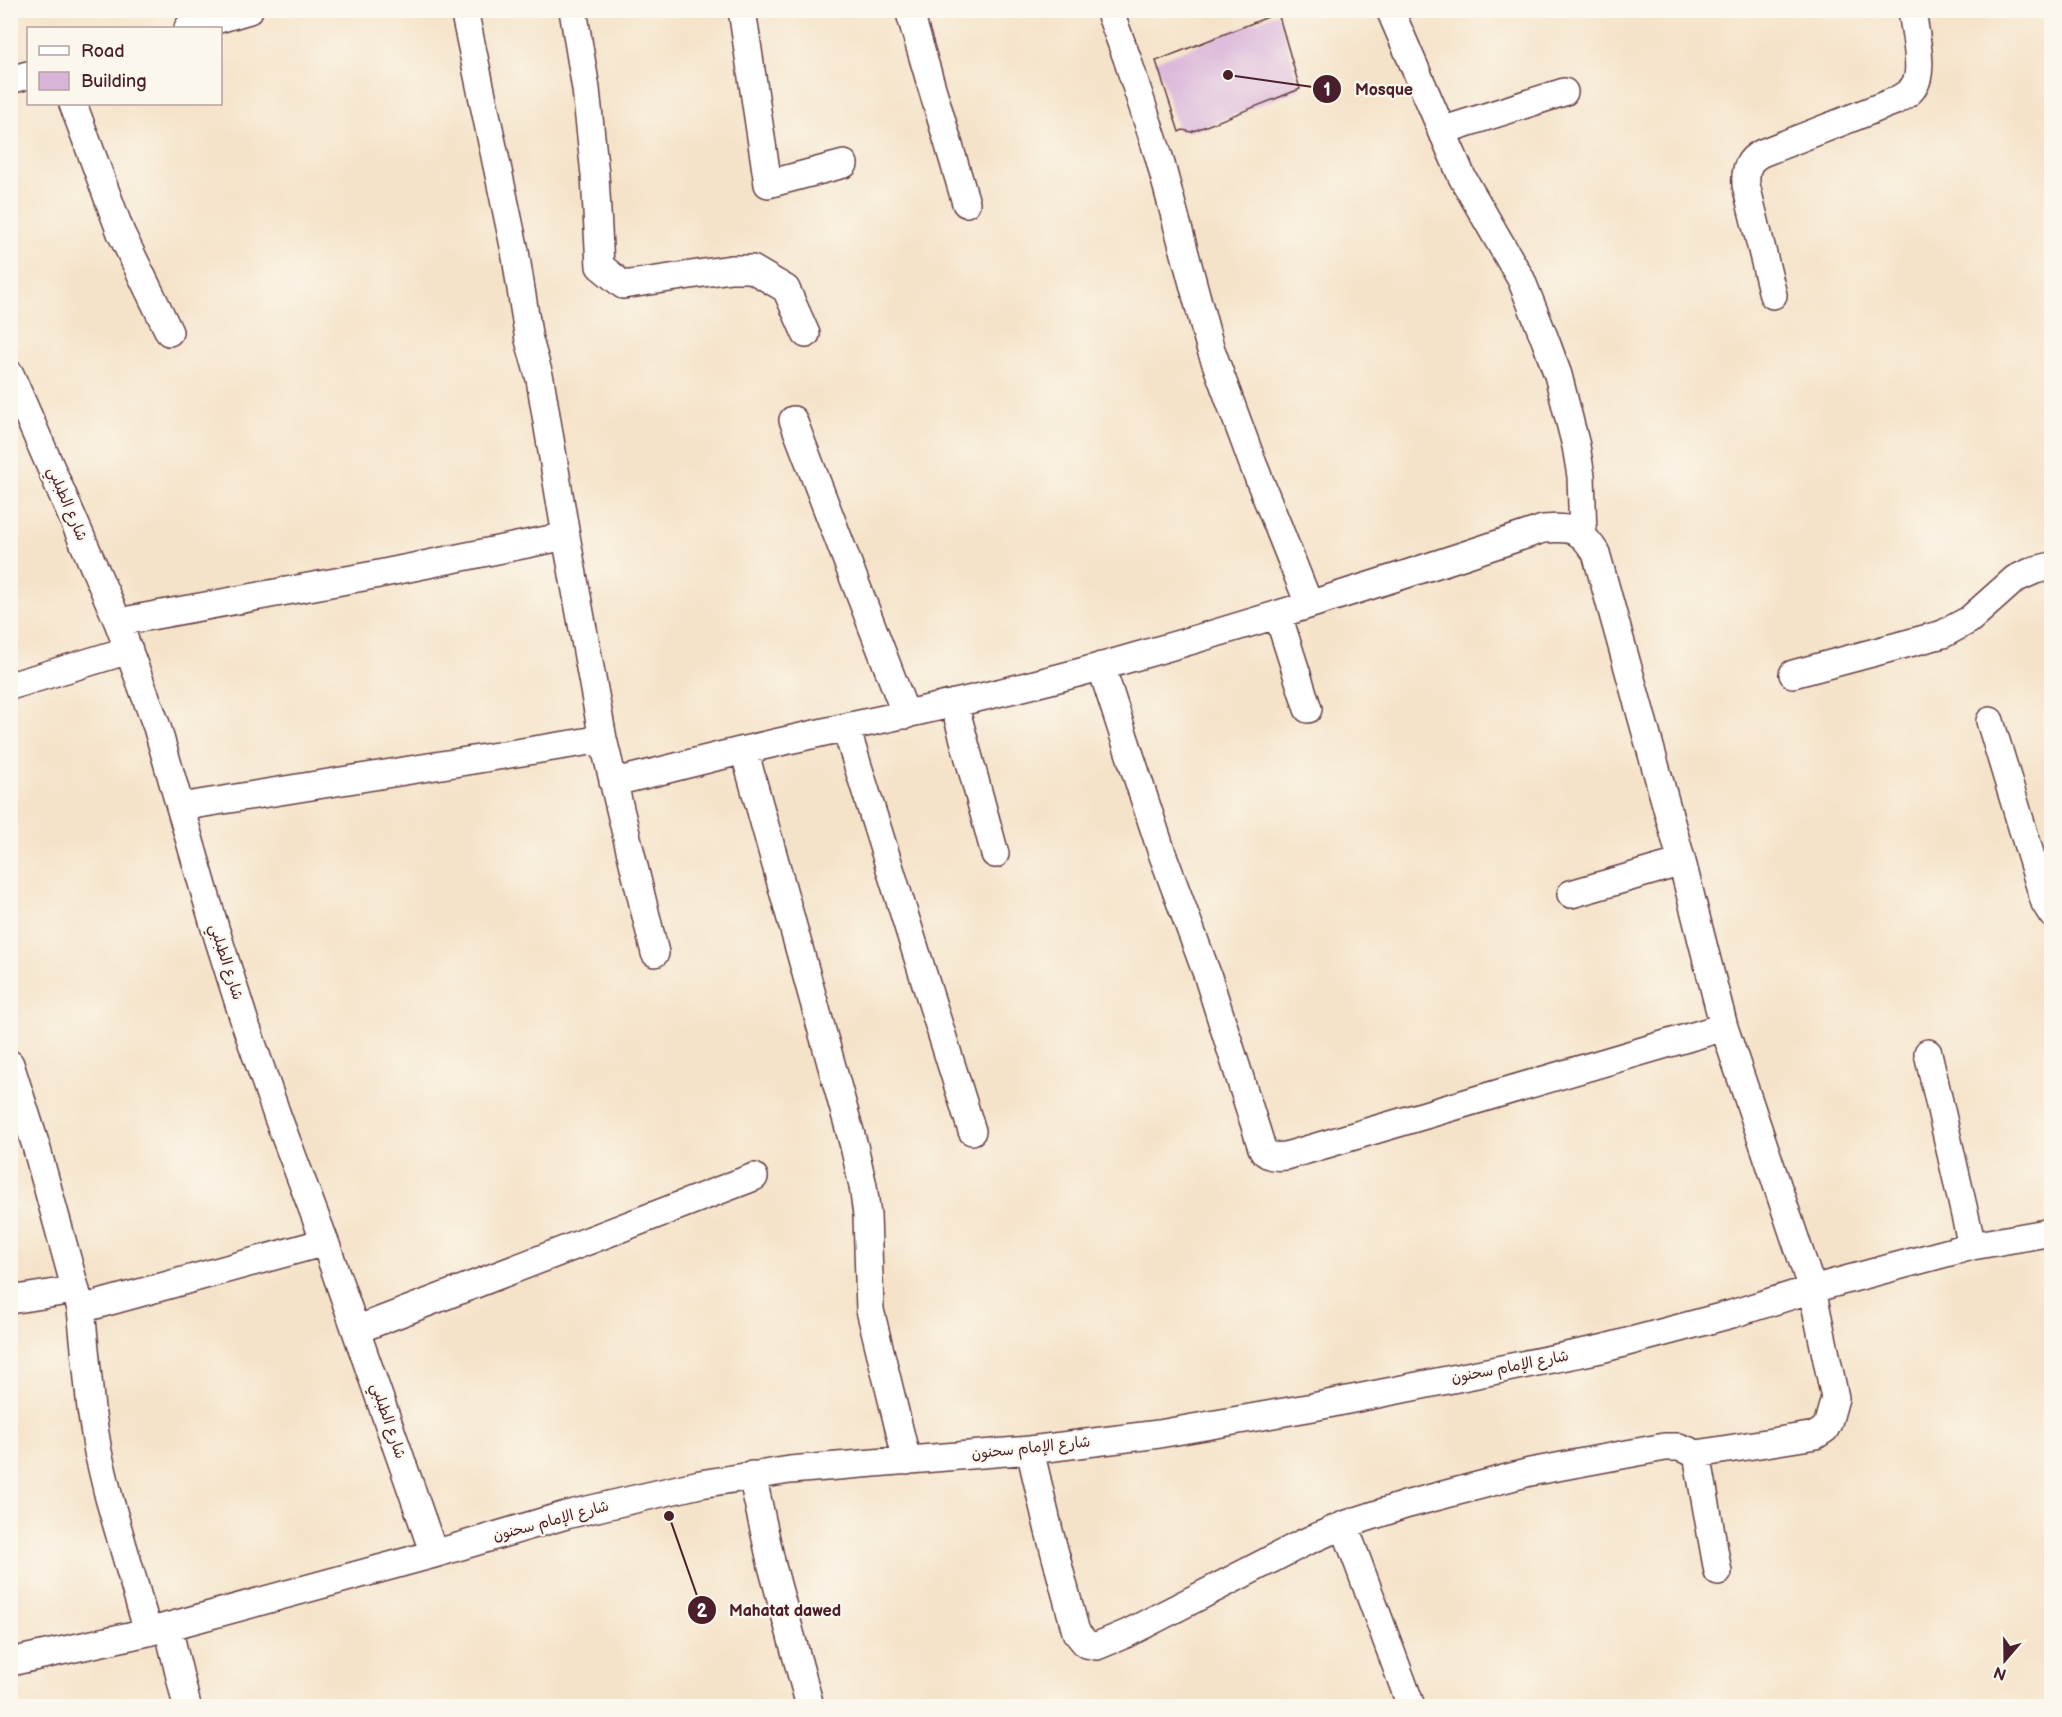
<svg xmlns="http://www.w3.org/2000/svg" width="2062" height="1717" font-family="'Balsamiq Sans','Playpen Sans Arabic',sans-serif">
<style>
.building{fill:#d9b4d9}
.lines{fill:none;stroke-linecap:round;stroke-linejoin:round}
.minor-casing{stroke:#643c43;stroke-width:30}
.minor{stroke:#fff;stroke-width:27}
.labels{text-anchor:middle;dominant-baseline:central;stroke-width:4.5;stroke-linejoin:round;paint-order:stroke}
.street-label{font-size:15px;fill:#4a1f2b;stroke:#fbf7ec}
.leader{fill:none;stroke:#4a1f2b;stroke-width:2}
.callout-dot{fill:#4a1f2b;stroke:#fbf7ec;stroke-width:2}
.mark-label{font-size:18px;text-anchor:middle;font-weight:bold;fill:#fff}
.callout-label{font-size:16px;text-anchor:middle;font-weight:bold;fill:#4a1f2b;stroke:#fbf7ec;stroke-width:4.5;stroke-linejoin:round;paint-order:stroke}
</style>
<rect width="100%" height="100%" fill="#fbf7ec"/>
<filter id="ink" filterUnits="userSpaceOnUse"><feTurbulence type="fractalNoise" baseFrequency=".0167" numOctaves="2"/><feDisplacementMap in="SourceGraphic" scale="12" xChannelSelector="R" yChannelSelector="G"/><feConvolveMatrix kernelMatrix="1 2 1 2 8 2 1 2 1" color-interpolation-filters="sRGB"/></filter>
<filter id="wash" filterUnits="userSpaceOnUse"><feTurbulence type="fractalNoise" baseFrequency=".008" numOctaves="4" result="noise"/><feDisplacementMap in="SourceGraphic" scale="24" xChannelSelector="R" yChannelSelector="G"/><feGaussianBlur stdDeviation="1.35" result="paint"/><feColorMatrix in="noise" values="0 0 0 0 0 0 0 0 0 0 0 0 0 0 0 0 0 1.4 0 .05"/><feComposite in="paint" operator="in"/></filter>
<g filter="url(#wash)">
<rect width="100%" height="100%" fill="#f5e3c9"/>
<g id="blocks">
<path class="building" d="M1278,13L1300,89L1191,132L1183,130L1179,132L1156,61Z"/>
</g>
</g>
<g filter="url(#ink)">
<use href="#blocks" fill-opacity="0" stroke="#643c43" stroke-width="1.5"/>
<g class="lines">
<defs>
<path id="minor" d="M573,10L586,89L595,175L600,266L623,285L731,269H752L786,289L806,334
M742,10L768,184L844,164
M909,10L966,203
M1109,10L1127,58L1159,157L1210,347L1253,464L1309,604
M1390,10L1462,177L1521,279L1546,342L1558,375L1576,446L1581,476L1583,535
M188,28L249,10
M10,80L28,75
M73,104L121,233L169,332
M1441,131L1564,92
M1773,295L1746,185C1745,169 1748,160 1762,153L1895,101C1902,97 1910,93 1914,86C1925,71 1914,29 1912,10
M10,374L118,622L157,727L215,928L246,1026L278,1118L325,1242L434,1554
M793,420L906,715
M566,536L603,739
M1278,615L1308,709
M118,622L374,575L566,536L540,379L529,340L515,251L464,10
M1101,666L1162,853L1207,974L1262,1148C1266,1157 1276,1157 1286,1156L1724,1027
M1793,674L1943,634L1969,620L2015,579L2035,570L2052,566
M10,686L129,650
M954,703L995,854
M1990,721L2045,903L2052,914
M846,728L972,1131
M744,750L854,1146L863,1186L867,1215L870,1310L907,1461
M613,782C657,773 700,760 745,750C864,722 985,699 1103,666C1251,624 1398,578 1543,529C1571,527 1580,528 1596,553L1682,862L1724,1027L1812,1289L1835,1398L1828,1423L1825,1429L1816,1435L1697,1454L1679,1447H1665L1530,1472L1405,1505L1344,1525L1303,1543L1128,1633L1097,1646L1086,1644L1076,1632L1049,1531L1030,1450
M180,807L603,739L655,953
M1571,894L1682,862
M1928,1053L1972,1246
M10,1064L36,1146L81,1309L91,1409L98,1452L109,1498L148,1632
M10,1300L75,1290
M81,1309L325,1242
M356,1330L754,1177
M1697,1454L1718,1572
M752,1475L772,1566L810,1706
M1344,1525L1411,1706
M168,1627L187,1706
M10,1662L148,1632L434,1554L566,1515L700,1484L790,1470L1030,1450L1159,1434L1313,1407L1601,1349L1732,1314L1812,1289L1972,1246L2052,1232"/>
</defs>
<use href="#minor" class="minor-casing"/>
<use href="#minor" class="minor"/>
</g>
</g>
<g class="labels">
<g class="street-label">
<text transform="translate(67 504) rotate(67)">شارع الطبلبي</text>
<text transform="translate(226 962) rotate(72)">شارع الطبلبي</text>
<text transform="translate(1510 1367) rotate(-11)">شارع الإمام سحنون</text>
<text transform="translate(388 1421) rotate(71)">شارع الطبلبي</text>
<text transform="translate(1031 1448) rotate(-6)">شارع الإمام سحنون</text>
<text transform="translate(551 1521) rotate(-15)">شارع الإمام سحنون</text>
</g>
</g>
<path class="leader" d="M1228 75L1327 89M669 1516L702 1610"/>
<g class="callout-dot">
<circle cx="1228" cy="75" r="6"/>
<circle cx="669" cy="1516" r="6"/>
<circle cx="1327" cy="89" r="15"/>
<circle cx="702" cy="1610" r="15"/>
</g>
<g class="mark-label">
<text x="1327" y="96">1</text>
<text x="702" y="1617">2</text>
</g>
<g class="callout-label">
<text x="1384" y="95">Mosque</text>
<text x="785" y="1616">Mahatat dawed</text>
</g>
<rect width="2062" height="1717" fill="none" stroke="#fbf7ec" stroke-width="36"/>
<rect x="27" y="27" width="195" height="78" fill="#fbf7ec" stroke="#b4a19f" stroke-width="1.5"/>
<rect x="39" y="46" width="30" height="9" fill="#ffffff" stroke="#b4a19f" stroke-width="1.5"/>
<text x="81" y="57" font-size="18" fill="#4a1f2b">Road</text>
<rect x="39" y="72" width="30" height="18" fill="#d9b4d9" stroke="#b4a19f" stroke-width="1.5"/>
<text x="81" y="87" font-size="18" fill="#4a1f2b">Building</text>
<g transform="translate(2005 1660) rotate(200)" stroke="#fbf7ec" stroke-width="4.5" paint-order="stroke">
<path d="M0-4.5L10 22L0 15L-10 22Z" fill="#4a1f2b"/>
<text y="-9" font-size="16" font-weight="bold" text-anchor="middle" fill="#4a1f2b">N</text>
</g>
</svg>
